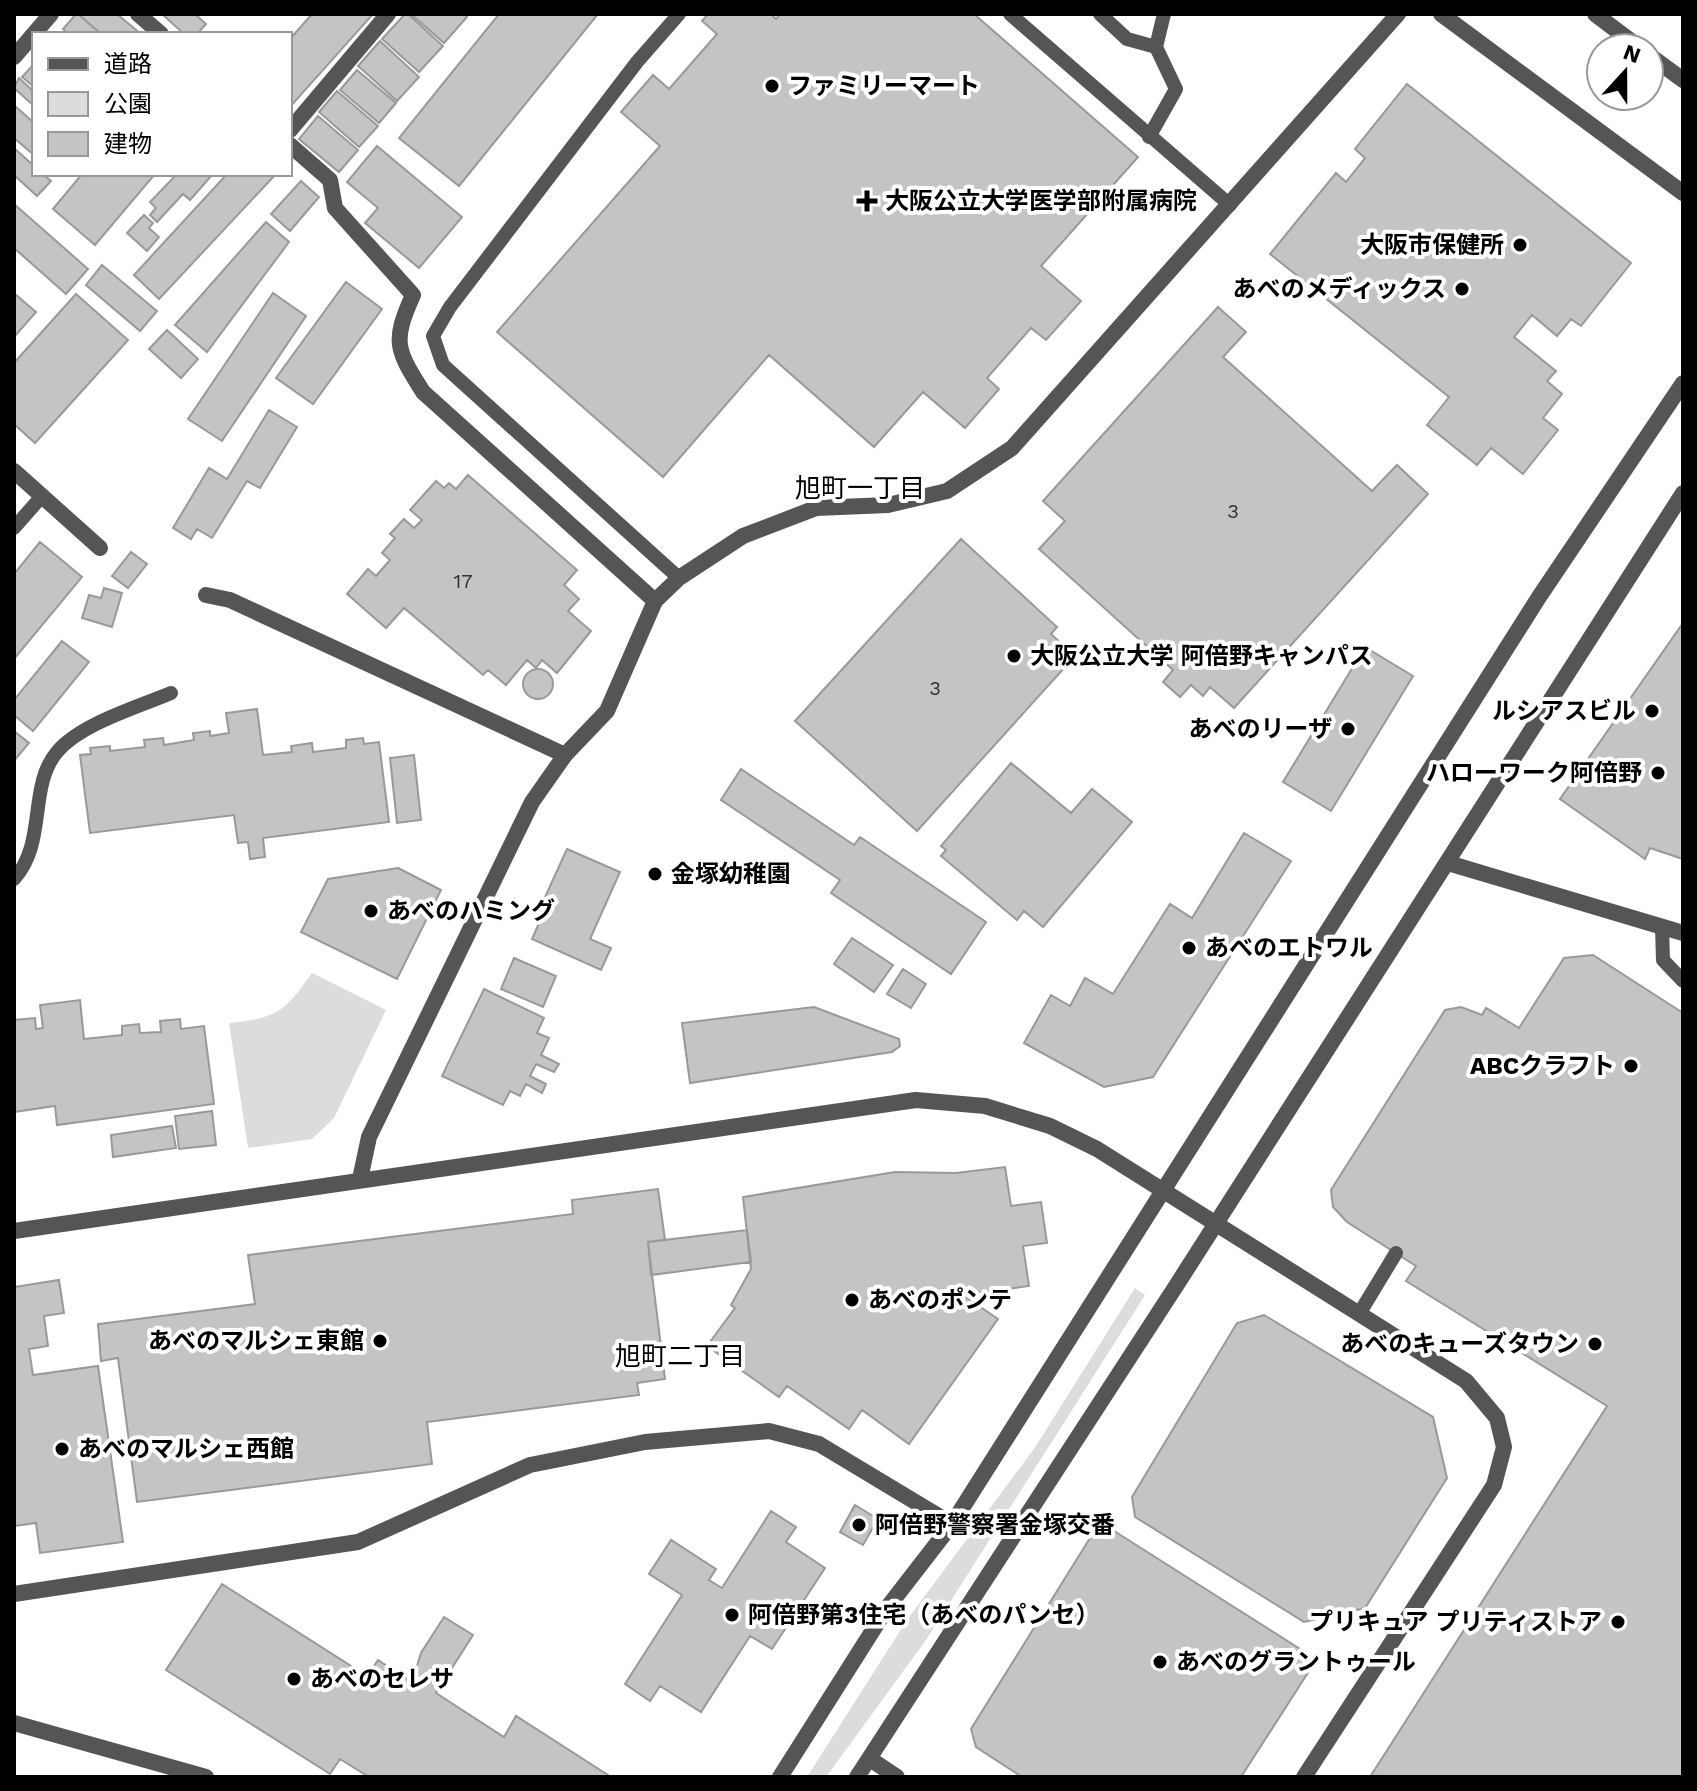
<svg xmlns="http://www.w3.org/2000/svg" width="1697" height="1791" font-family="'Work Sans','Noto Sans JP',sans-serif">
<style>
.green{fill:#dcdcdc}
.building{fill:#c4c4c4;stroke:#999;stroke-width:2}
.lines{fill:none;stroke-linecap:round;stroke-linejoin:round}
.service{stroke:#555;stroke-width:14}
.minor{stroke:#555;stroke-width:16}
.tertiary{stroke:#555;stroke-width:16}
.poi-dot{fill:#000;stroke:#fff;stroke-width:3}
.labels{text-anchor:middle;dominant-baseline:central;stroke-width:8;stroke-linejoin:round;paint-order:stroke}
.number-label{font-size:20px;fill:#313131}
.poi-label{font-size:24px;font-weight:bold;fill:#000;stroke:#fff;text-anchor:start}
.neighbourhood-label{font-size:26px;fill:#000;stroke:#fff}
</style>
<rect width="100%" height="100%" fill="#fff"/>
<path class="green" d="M312,973L386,1010L334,1118L312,1139L248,1148L229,1023C278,1018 284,1012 312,973Z
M1135,1288L1145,1295L926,1640L826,1777H807L907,1620L1036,1446Z"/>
<path class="building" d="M76,14H78L101,34H68L63,29Z
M78,14H117L141,34H101Z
M162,14H195L206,24L197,34H184Z
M312,14H373L290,107V39Z
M405,14H408L443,46L419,72L382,39Z
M411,14H464L467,17L444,43Z
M499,14H598L459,186L399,138Z
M708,14H771L776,19L780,14H974L1138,157L1041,266L1081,301L1046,340L1031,328L987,378L999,389L965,428L923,392L874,447L769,355L663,477L497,332L660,146L621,112L653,75L669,89L717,34L702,21Z
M380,41L419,77L397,101L358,66Z
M34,64V87L22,77Z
M357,70L396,103L379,123L340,90Z
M19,78L34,92V106L14,88Z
M1407,84L1631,263L1581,326L1571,319L1557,336L1532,315L1514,337L1556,371L1547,381L1562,394L1543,418L1558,430L1523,474L1491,448L1477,465L1427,425L1449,397L1270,254L1336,173L1346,182L1365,158L1355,149Z
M337,91L378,126L359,147L319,112Z
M15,106L34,123V155L14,138Z
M318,116L358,150L339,172L299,139Z
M377,146L462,217L419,268L365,223L378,208L347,182Z
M14,148L34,166V174H43L51,181L37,196L14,175Z
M82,174H155L95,245L53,209Z
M177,174H213L190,200L183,194L157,222L150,215L156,208L150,202Z
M227,174H276L159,299L134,275Z
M301,181L319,197L290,231L271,214Z
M14,204L88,269L66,294L14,248Z
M144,215L153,223L149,228L159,237L147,251L127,233Z
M266,222L289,242L207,352L175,325Z
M102,265L157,311L140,331L86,285Z
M346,282L382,309L313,404L276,378Z
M273,293L306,316L222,441L188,419Z
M15,294L36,312L14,337V294Z
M76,294L128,340L35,443L14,424V363Z
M1218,307L1246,332L1223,357L1372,491L1397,465L1428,494L1234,708L1210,687L1203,696L1191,685L1180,697L1163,682L1173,670L1039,549L1065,521L1043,501Z
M167,330L198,359L181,378L149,349Z
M269,410L297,427L260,488L247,481L212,538L197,529L191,539L173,528L209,468L227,479Z
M468,475L577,570L564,585L579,599L568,611L591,631L557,673L542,660L536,668L527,660L506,685L488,670L483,675L404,608L386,628L347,594L368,569L376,576L390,560L382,553L395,538L390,534L404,519L414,528L422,520L410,510L436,481L444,488L449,483L456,489Z
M961,539L1057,627L1051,634L1075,656L917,831L795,721Z
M40,542L82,577L14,659V574Z
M131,552L147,564L128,588L112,576Z
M104,588L122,593L112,627L82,618L89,595L101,598Z
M1683,623V859L1650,848L1645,859L1560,799Z
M62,641L89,662L33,731L14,715V700Z
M1365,647L1413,676L1331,811L1283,782Z
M523 684a15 15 0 1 1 30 0a15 15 0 1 1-30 0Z
M257,709L263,755L292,752L291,746L312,743L313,752L346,748V740L363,738L364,744L379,742L389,822L263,838L265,857L250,859L248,842L238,843L234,815L90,833L80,755L91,754L90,748L110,746V751L145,747L144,740L163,738L164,745L194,740L193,733L210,731V736L229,733L226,713Z
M14,731L29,743L14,761Z
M414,755L421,820L397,823L390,758Z
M1011,763L1071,813L1092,789L1132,822L1043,927L1024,911L1017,920L941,856L946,850L941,846Z
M741,769L854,845L860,837L986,922L951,974L831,893L840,880L721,800Z
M1244,833L1291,861L1153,1077L1104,1087L1024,1043L1051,995L1070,1006L1085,978L1113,994L1170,904L1192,918Z
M567,849L620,872L590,939L611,948L601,970L532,939L539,923L534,921Z
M398,868L441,890L397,979L301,932L328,879Z
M852,938L893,965L874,992L834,964Z
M1593,955L1683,1013V1777H1370L1607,1406L1406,1281L1416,1266L1347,1222L1333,1207L1331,1190L1445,1010L1461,1007L1482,1015L1486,1008L1519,1028L1564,958Z
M514,958L556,976L543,1007L501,989Z
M903,969L926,984L911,1008L887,994Z
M484,989L544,1018L537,1033L549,1038L541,1055L559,1064L554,1072L536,1064L530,1076L546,1084L542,1093L526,1084L520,1096L510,1091L503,1105L442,1076Z
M80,1000L84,1039L122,1035V1026L139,1024L140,1033L161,1032L160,1021L180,1019L181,1029L204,1026L214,1104L57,1125L55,1106L14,1112V1020L35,1018L36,1029L43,1028L40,1005Z
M814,1007L899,1039L900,1046L892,1052L690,1083L682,1023Z
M212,1111L216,1145L179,1149L175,1116Z
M172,1126L176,1148L113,1157L111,1135Z
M1005,1167L1011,1206L1041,1202L1047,1243L1023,1246L1029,1286L963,1295L998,1319L909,1444L862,1410L849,1429L787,1386L779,1397L707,1346L735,1308L731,1305L751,1269L743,1197L895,1172L956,1173Z
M658,1189L665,1240L648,1242L665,1379L637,1383L639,1395L427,1422L432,1464L137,1502L118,1358L101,1361L98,1324L255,1304L248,1255L573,1214L572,1200Z
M747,1230L751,1262L651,1275L648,1242Z
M59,1280L64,1313L44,1316L48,1346L29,1349L33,1375L98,1366L123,1542L40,1553L36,1523L14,1526V1287Z
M1264,1315L1433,1417L1447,1478L1365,1608L1304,1622L1135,1517L1132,1497L1237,1323Z
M855,1505L878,1519L863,1545L840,1532Z
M771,1511L796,1527L786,1542L825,1568L772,1649L750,1636L701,1712L660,1686L650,1701L625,1684L682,1595L649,1574L671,1540L716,1569L709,1580L722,1588Z
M1111,1529L1305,1652L1309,1671L1241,1777H1022L976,1747L971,1729L1090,1538Z
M222,1584L367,1676L378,1660L412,1682L421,1653L444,1617L473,1635L436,1693L504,1737L516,1716L611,1777H369L340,1759L330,1774L166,1670Z"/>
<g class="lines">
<path class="service" d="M679,14L637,62L450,307L433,336L443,365L679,578
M1010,14L1230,205
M1100,14L1127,39L1156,47
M1149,137L1176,89L1156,47L1164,14
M14,528L42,496
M14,879C47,843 28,786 57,752C80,724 138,707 171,693
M1662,927L1663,960L1683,981
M1359,1314L1396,1253"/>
<path class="minor" d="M138,14L161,34
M14,57L51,14
M290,130L388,14
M290,145L330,180L335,208L413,295C392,342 396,349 423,392L655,601
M14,471L100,548
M206,595L230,600L565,755
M1448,863L1683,933
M14,1594L358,1542L530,1465L645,1442L769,1431L819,1444L952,1524"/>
<path class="tertiary" d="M1441,14L1683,193
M1595,14L1640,48
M1649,55L1683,80
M360,1179L369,1137L532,802L565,755L607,711L655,601L679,578L743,536L816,508L888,505L947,491L1012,448L1398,14
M14,1231L916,1100L985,1106L1050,1126L1097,1149L1466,1381L1497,1418L1504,1447L1494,1485L1304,1777
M14,1723L206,1777
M870,1759L897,1777
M780,1777L887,1608L952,1524L1539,597L1683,383
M857,1777L1176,1286L1683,493"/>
</g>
<g class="poi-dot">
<circle cx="772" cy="86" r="8"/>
<path d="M863 189h8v8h8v8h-8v8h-8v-8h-8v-8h8z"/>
<circle cx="1520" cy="245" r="8"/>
<circle cx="1462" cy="289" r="8"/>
<circle cx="1014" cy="656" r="8"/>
<circle cx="1652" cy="711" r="8"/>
<circle cx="1348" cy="729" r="8"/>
<circle cx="1658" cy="773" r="8"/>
<circle cx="655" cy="874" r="8"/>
<circle cx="371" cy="911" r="8"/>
<circle cx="1189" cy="948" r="8"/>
<circle cx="1631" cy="1066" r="8"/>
<circle cx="852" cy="1300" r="8"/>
<circle cx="380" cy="1341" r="8"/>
<circle cx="1595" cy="1344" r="8"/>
<circle cx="62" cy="1449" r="8"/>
<circle cx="859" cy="1525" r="8"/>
<circle cx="732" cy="1615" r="8"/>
<circle cx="1618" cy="1622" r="8"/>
<circle cx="1160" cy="1662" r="8"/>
<circle cx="294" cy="1679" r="8"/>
</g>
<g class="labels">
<g class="number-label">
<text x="1233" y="511">3</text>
<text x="463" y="581">17</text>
<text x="935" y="688">3</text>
</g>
<g class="poi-label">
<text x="788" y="86">ファミリーマート</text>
<text x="885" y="201">大阪公立大学医学部附属病院</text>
<text x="1504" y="245" text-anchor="end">大阪市保健所</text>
<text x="1446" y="289" text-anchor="end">あべのメディックス</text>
<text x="1030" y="656">大阪公立大学 阿倍野キャンパス</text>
<text x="1636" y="711" text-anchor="end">ルシアスビル</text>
<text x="1332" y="729" text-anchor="end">あべのリーザ</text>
<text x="1642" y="773" text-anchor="end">ハローワーク阿倍野</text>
<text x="671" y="874">金塚幼稚園</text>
<text x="387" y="911">あべのハミング</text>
<text x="1205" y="948">あべのエトワル</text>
<text x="1615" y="1066" text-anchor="end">ABCクラフト</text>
<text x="868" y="1300">あべのポンテ</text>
<text x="364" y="1341" text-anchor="end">あべのマルシェ東館</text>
<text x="1579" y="1344" text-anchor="end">あべのキューズタウン</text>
<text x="78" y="1449">あべのマルシェ西館</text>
<text x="875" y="1525">阿倍野警察署金塚交番</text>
<text x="748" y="1615">阿倍野第3住宅（あべのパンセ）</text>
<text x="1602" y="1622" text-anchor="end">プリキュア プリティストア</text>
<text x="1176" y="1662">あべのグラントゥール</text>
<text x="310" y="1679">あべのセレサ</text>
</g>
<g class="neighbourhood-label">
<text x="860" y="488">旭町一丁目</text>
<text x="680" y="1356">旭町二丁目</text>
</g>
</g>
<rect width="1697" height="1791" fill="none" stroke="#000000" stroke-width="32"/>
<rect x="32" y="32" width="260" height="144" fill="#ffffff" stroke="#999999" stroke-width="2"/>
<rect x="48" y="58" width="40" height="12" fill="#555555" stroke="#999999" stroke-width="2"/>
<text x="104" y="72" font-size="24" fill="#000000">道路</text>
<rect x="48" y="92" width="40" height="24" fill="#dcdcdc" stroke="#999999" stroke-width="2"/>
<text x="104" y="112" font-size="24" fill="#000000">公園</text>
<rect x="48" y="132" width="40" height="24" fill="#c4c4c4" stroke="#999999" stroke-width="2"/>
<text x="104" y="152" font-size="24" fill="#000000">建物</text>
<g transform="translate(1625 72) rotate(21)"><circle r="38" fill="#ffffff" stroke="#999999" stroke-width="2"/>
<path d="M0-6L14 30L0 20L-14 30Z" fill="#000000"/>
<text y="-12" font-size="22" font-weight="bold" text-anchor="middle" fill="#000000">N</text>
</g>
</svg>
